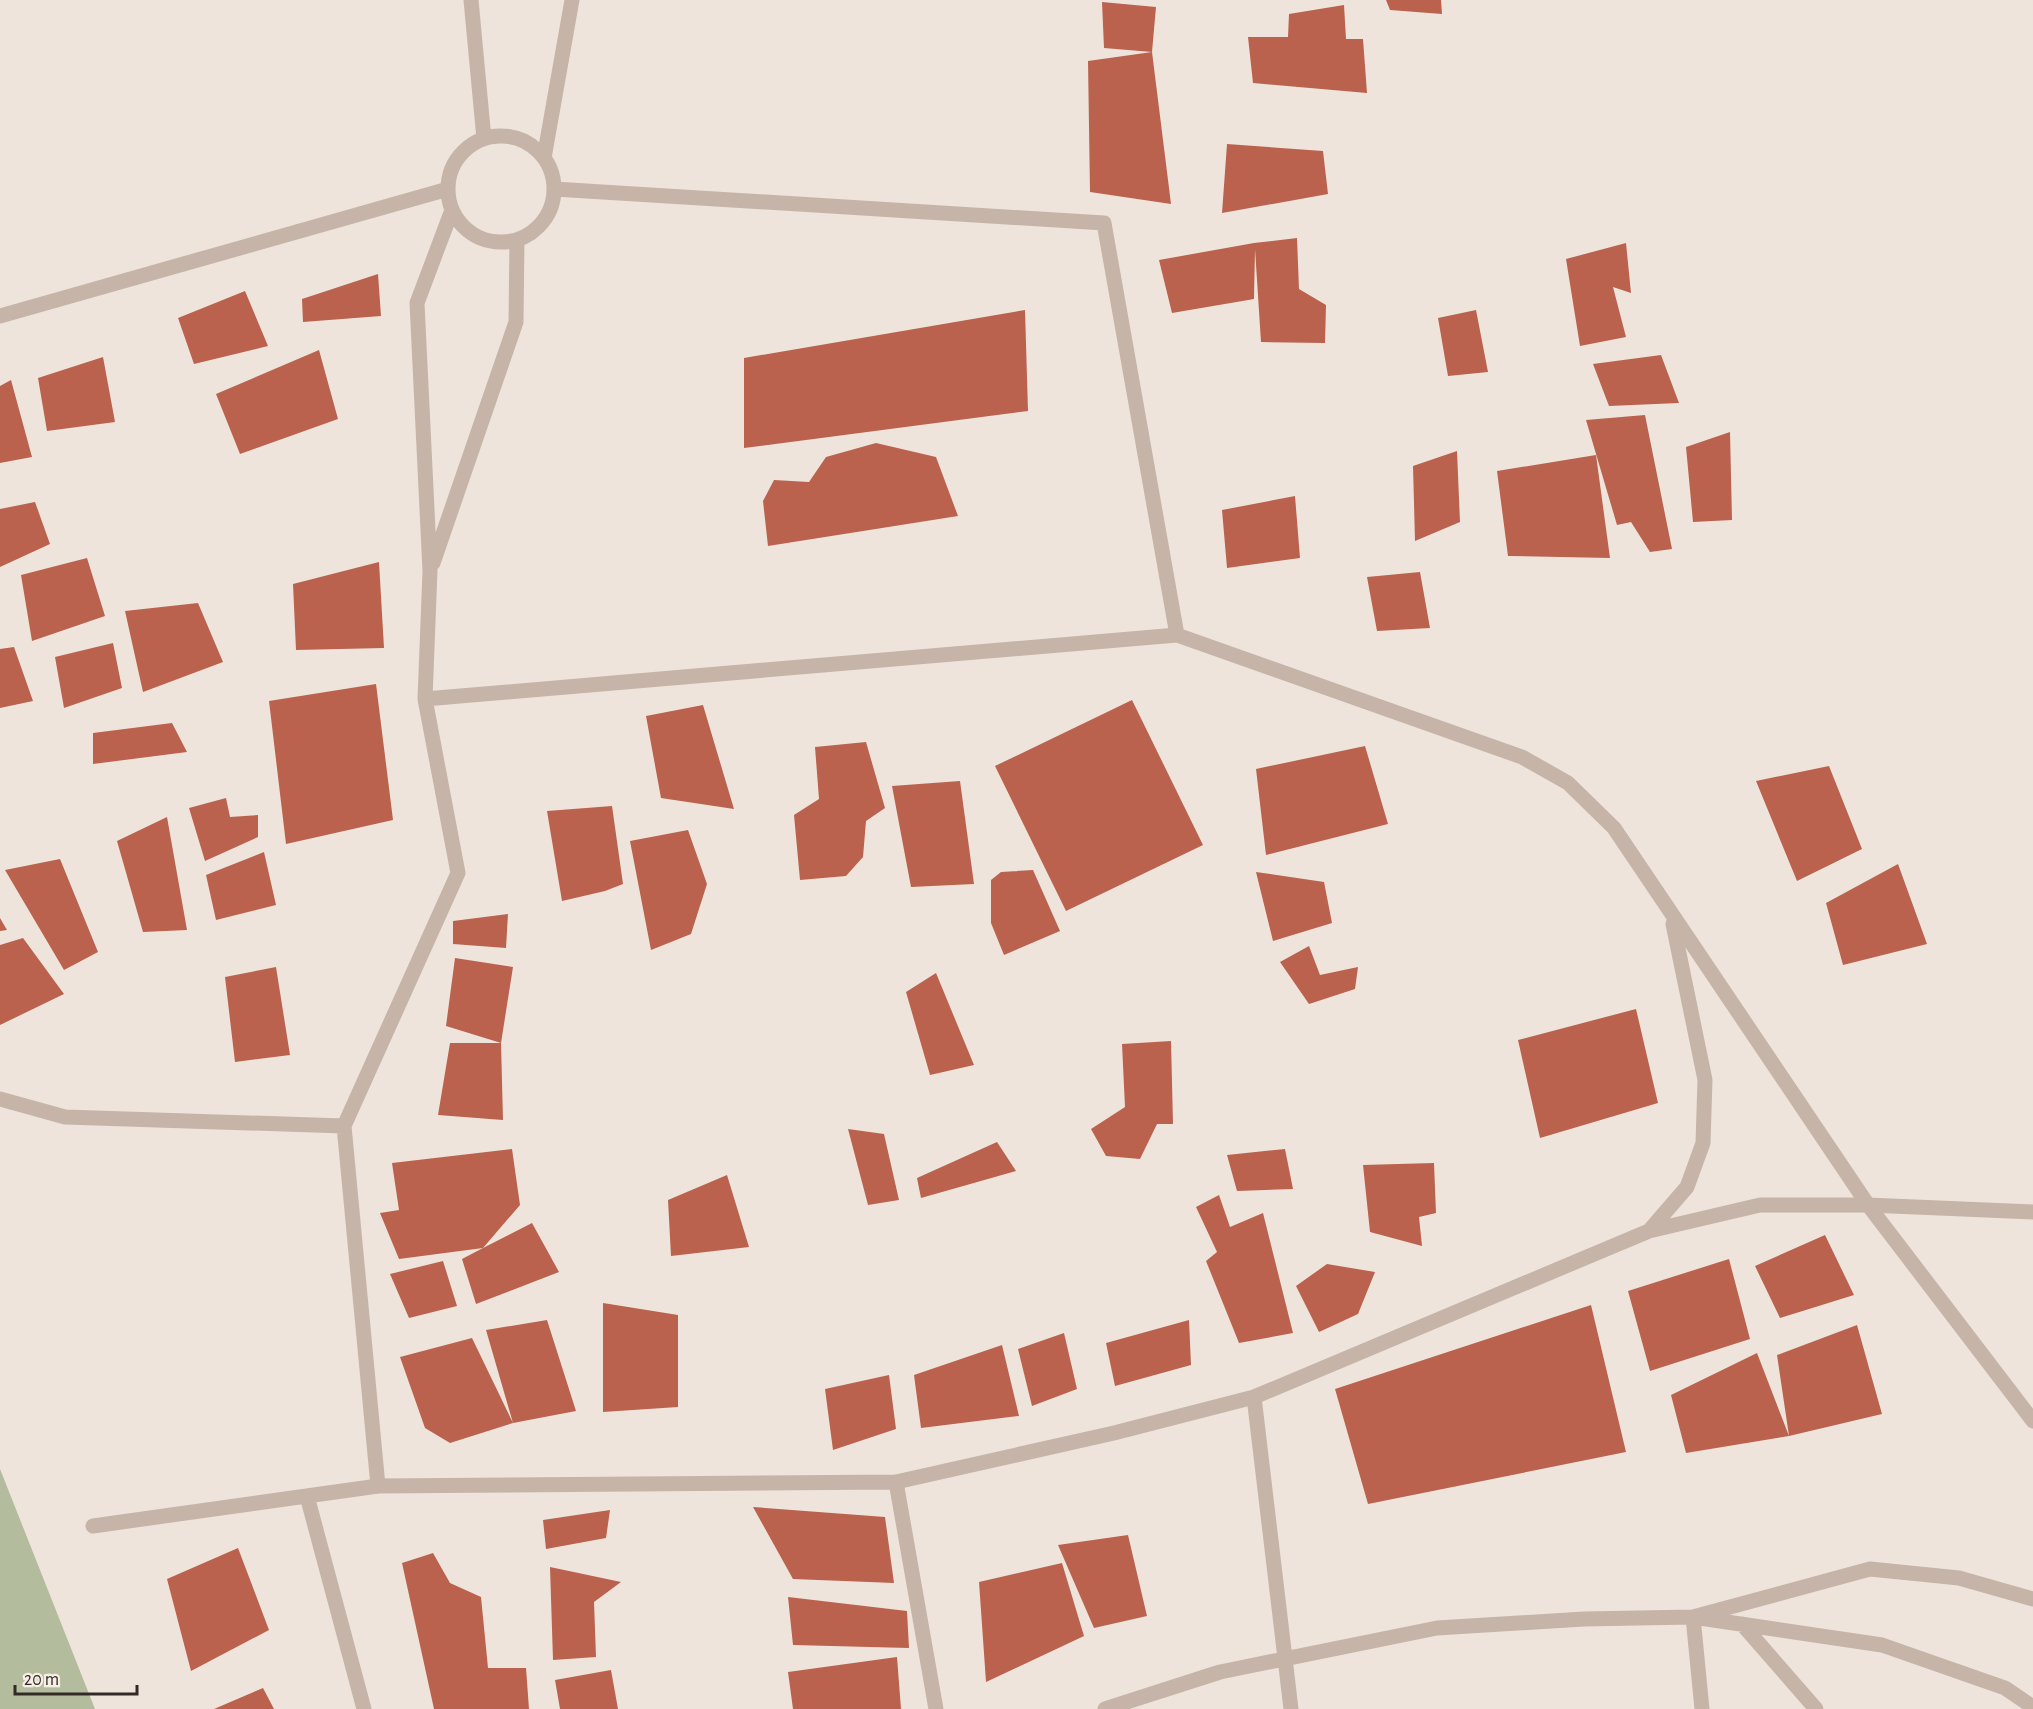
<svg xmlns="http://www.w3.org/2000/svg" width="2033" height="1709" font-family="'Alegreya Sans',sans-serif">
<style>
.green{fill:#b3bc9c}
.building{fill:#ba624d}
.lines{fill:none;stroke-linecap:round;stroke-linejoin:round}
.minor{stroke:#c6b4a8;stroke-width:15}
</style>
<rect width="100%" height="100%" fill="#efe4db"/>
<path class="green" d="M0,1469L95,1709H0Z"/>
<path class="building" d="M1386,0H1441L1442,14L1390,10Z
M1102,2L1156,7L1152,52L1104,48Z
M1344,5L1346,39H1363L1367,93L1253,83L1248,37H1288L1289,14Z
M1152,52L1171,204L1090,192L1088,61Z
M1227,144L1323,151L1328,194L1222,213Z
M1297,238L1299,289L1326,305L1325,343L1261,342L1255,249L1254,299L1172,313L1159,260L1254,243Z
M1626,243L1631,293L1613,287L1626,337L1580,346L1566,259Z
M378,274L381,316L303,322L302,299Z
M245,291L268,346L194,364L178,318Z
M1025,310L1028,411L744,448V358Z
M1476,310L1488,372L1448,376L1438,318Z
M319,350L338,419L240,454L216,394Z
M1661,355L1679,403L1609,406L1593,364Z
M103,357L115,422L47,431L38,378Z
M11,380L32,457L0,463V386Z
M1645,415L1672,549L1650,552L1631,522L1617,525L1586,420Z
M1730,432L1732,520L1693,522L1686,447Z
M876,443L936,457L958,516L768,546L763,501L774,480L809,482L826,457Z
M1457,451L1460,522L1415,541L1413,466Z
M1596,455L1610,558L1508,556L1497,471Z
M1295,496L1300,558L1227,568L1222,510Z
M35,502L50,544L0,567V509Z
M87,558L105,616L32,641L21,575Z
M379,562L384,648L296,650L293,584Z
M1420,572L1430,628L1377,631L1367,577Z
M198,603L223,662L143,692L125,611Z
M113,643L122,688L64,708L55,657Z
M14,647L33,701L0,708V649Z
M376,684L393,820L286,844L269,701Z
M1132,700L1203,845L1066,911L995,766Z
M703,705L734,809L661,798L646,716Z
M172,723L187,752L93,764V733Z
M866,742L885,808L866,821L863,857L846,876L800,880L794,815L819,799L815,747Z
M1365,746L1388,824L1266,855L1256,769Z
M1829,766L1862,849L1797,881L1756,781Z
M960,781L974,884L911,887L892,786Z
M226,798L230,817L258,815V837L205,861L189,808Z
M612,806L623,884L605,891L562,901L547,811Z
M167,817L187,930L143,932L117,841Z
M688,830L707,884L691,934L651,950L630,841Z
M264,852L276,905L216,920L206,875Z
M60,859L98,952L64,970L5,870Z
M1898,864L1927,944L1843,965L1826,903Z
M1033,870L1060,931L1004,955L991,923V880L1001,872Z
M1256,872L1324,882L1332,923L1273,941Z
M508,914L506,948L453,944V921Z
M0,918L7,930L0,931Z
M23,938L64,994L0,1025V945Z
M1309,946L1320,975L1358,967L1355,989L1309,1004L1280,962Z
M455,958L513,967L501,1043L503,1120L438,1115L450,1043H501L446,1026Z
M276,967L290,1055L235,1062L225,977Z
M936,973L974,1065L930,1075L906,992Z
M1636,1009L1658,1103L1540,1138L1518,1040Z
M1171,1041L1173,1124H1157L1140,1159L1106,1156L1091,1129L1125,1107L1122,1044Z
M848,1129L884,1134L899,1200L868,1205Z
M997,1142L1016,1171L921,1198L917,1178Z
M512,1149L520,1205L483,1248L532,1223L559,1272L476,1304L462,1259L483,1248L399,1259L380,1213L399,1210L392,1163Z
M1285,1149L1293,1189L1237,1191L1227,1155Z
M1434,1163L1436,1213L1419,1217L1422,1246L1370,1232L1363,1165Z
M727,1175L749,1247L671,1256L668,1200Z
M1219,1195L1230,1227L1263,1213L1293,1333L1239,1343L1206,1261L1217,1252L1196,1207Z
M1825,1235L1854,1295L1780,1318L1755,1266Z
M1729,1259L1750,1339L1650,1371L1628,1291Z
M443,1261L457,1306L409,1318L390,1274Z
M1327,1264L1375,1272L1358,1314L1319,1332L1296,1286Z
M603,1303L678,1315V1407L603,1412Z
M1591,1305L1626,1452L1368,1504L1335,1389Z
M547,1320L576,1411L513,1423L486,1330Z
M1189,1320L1191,1365L1115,1386L1106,1343Z
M1857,1325L1882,1414L1789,1436L1686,1453L1671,1395L1757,1353L1789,1436L1777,1355Z
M1064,1333L1077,1389L1032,1406L1018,1349Z
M472,1338L513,1423L450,1443L425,1428L400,1357Z
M1002,1345L1019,1416L921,1428L914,1375Z
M889,1375L896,1429L833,1450L825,1389Z
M753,1507L885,1517L894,1583L793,1579Z
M610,1510L606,1538L546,1549L543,1520Z
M1128,1535L1147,1616L1094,1628L1058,1545Z
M238,1548L269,1630L191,1671L167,1579Z
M433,1553L450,1583L481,1597L488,1668H526L529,1709H434L402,1563Z
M1062,1563L1084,1636L986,1682L979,1582Z
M550,1567L621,1582L594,1602L596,1657L553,1660Z
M788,1597L907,1611L909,1648L793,1645Z
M897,1657L901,1709H793L788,1672Z
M611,1670L618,1709H560L555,1680Z
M263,1688L274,1709H214Z"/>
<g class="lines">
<path class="minor" d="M471,0L484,139
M448 189a53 53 0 1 1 106 0a53 53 0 1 1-106 0Z
M544,158L572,0
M554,189L1104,223L1177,635
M0,316L448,189
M433,563L516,322L517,240
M425,699L1177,635L1522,757L1568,783L1614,828L1868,1205L2033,1421
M0,1099L65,1117L344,1126
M1649,1231L1687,1187L1703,1143L1705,1080L1673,924
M1254,1397L1291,1709
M896,1482L936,1709
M378,1486L344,1126L458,873L425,699L430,571L417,303L452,210
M307,1496L364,1709
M93,1526L378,1486L896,1482L1114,1433L1254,1397L1649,1231L1760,1205H1868L2033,1212
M1742,1624L1816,1709
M1105,1709L1220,1672L1437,1628L1584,1619L1693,1617L1882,1645L2005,1688L2033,1707
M1702,1709L1693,1617L1870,1569L1959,1578L2033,1599"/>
</g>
<path d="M15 1685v9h122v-9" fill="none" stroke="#332a27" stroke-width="3"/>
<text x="24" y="1685" font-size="18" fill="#332a27" stroke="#f7efe6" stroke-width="4.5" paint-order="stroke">20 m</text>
</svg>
